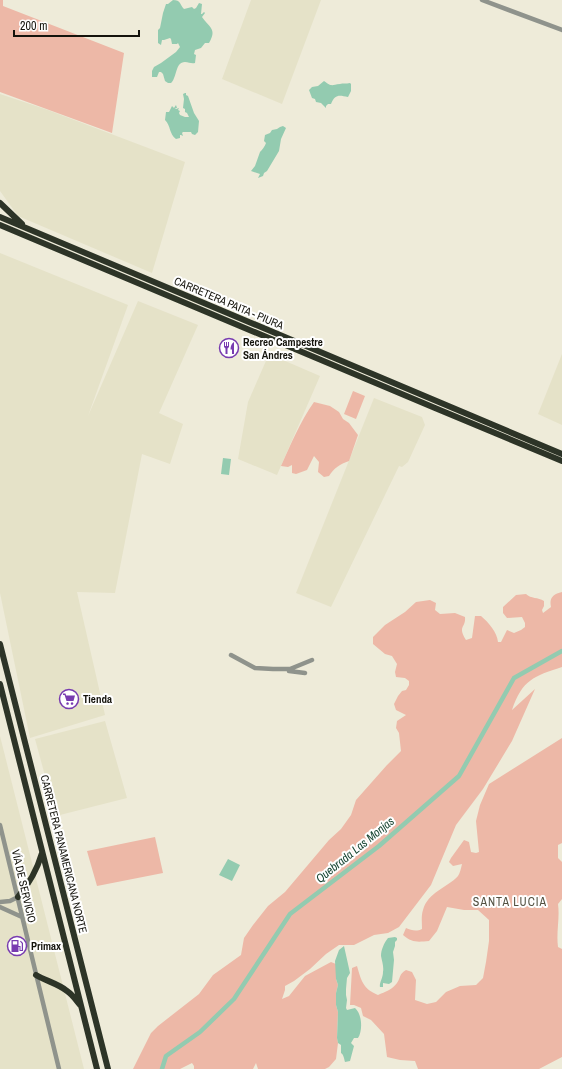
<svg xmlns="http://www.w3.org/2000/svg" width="562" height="1069" font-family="'Archivo Narrow',sans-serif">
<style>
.built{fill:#e5e2c8}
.green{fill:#edb8a7}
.water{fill:#93cbb0}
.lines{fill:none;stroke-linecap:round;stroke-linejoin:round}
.canal{stroke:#93cbb0;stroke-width:4.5}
.minor{stroke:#8f938c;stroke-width:4.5}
.highway{stroke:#2d3427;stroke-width:6}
.labels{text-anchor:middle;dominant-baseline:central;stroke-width:4;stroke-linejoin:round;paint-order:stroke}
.street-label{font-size:11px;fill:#14130c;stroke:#fff}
.poi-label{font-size:11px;font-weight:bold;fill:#14130c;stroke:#fff;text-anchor:start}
.water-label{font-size:12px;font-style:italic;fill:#194734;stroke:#fff}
.neighbourhood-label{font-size:12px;letter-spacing:1px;fill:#525040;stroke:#fff}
</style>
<rect width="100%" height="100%" fill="#eeebd9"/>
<path class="built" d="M251,0H321L282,104L222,79Z
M0,94L48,110L185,162L152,273L18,216L0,191Z
M0,253L128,305L88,416L138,301L198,325L159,413L183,424L170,464L142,454L115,593L77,592L105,715L30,738L0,593Z
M269,354L320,376L277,475L238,459L248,402Z
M562,354V425L538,414Z
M374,398L422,417L425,425L408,462L402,467L399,466L331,607L296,593Z
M105,721L127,798L56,816L35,739Z
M0,736L84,1069H0Z"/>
<path class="green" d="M0,0H3V6L124,53L112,133L0,92Z
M353,391L365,396L356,419L344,414Z
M314,402L330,406L339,412L343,419L349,423L358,435L349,461C340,464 334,468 329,476L324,477L318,472L319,462L314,456L307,470L296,474L292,473V465L288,467L281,466C291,444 300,422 314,402Z
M562,592V667C534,676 522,680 512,710L535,689L512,741L483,789L456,825L431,885L399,927L388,933L374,935L354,945H339L326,954L310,969L294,981L285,986V990L282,999L289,996L305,976L331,962L336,964V979L338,985L336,993V1005L338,1012L337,1037L338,1043L336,1059L329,1067L325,1069H258L256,1063L253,1069H194V1066L192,1063L180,1069H133L151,1033L158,1026L199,994L213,975L241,955L244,938L253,925L268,906L285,892L329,840L341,829L351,815L356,800L387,765L401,751L399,733L396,728L397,721L406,715L396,710L394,704L398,696L402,691L406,690L409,685V681L405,678L396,677L395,672L397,664L392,656L385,654L373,644V637L385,625L405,612L416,602L430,600L436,603L435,610L440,614L455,613L465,617C466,629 457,625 466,640L472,638L475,616H481C489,623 497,632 498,642H501L507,630L514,633L521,630L525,627V623L522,617L507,618L503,613V607L516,595L526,594C531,599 538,597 544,601V606L542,610L543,613L551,607C549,598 553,594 562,592Z
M562,738V843L558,845V858L562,862V899L558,904C560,918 556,932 558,947L562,949V1057L539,1069H418L415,1061L400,1060L387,1057L384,1034L371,1020L363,1016L361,1008L354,1005H350L352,968L357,966C361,980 363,989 378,995C385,992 393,989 397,983C401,977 399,974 406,970L412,972L416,980L415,1000L427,1004L436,1002L446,992L460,986L476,985L483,978L486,962L489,941V920L478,910H464L447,907L437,931L429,941C418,942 412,943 403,935L406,928C411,930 416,932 422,929C422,923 421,916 423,910C428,892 447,888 458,876C460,873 461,868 462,864L453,866L449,862L451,858L464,840L469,842L471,852L476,853L479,852L476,821L480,805L489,784Z
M155,837L163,873L97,886L87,851Z"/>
<path class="water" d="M173,0C181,0 180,5 184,9L192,7L194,9L196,8L199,3L202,4L201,14H202L204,12L205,13L202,17C210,28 217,29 209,43H205L201,48L195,50L194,54L196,55L195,63C191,64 189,62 185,62C175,62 177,78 171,83H168L165,81L163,74L161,72H159L157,77H152V71L154,67L161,63L176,52L180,47L178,43L177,44H172L171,39L170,38L164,40H162L161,45L158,43V30L160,28L163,13L166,4H168Z
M324,81C332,87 331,85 340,84C343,83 346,84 350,83L351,84V91L348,97C339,95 335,94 331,104H328L326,106V108L321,103L316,102L315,99L312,98L309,90L312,87L318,86Z
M185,93H186V95L188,96L194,113L199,121L198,132L195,135L192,134L191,132H183L182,133L183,136L181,135H180V138L176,139C169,134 171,126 165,120L166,112H169L172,106L174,108L176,105L177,108H175L176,109L179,108L178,110L180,111L179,113L180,115L185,117H189L187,113L185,112V109L183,108L184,99L183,94Z
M283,126L286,128L281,139L279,151L267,171L264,173L263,176L258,178L260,174L251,171L255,166L260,152C262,150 265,146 266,143L264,141L265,135L270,133L272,130L277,129L280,127Z
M223,458L231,459L229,475L221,474Z
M228,859L240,865L232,881L219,875Z
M395,937L397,938V940L395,942V946L393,952L394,960L392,982L389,984L383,983V987H380C379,983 383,978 383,972C384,967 382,961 381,956C381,950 384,943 388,938Z
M344,946L350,973L347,978L346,989V995L347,1000L346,1008L347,1010L355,1008C362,1014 363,1030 358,1038H354L351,1043L354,1046L350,1061L345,1062C344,1059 344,1055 341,1053V1045L338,1043L337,1038L338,1012L336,1005V993L338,985L336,979L335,961L339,950Z"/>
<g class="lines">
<path class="canal" d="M162,1069L166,1056L200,1032L234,999L290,914L379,846L459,776L514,678L562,651"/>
<path class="minor" d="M482,0L562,30
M231,655L255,668L273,669H290L312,660
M289,671L305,673
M0,825L59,1069
M0,902L10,901L18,897
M0,907L22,917"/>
<path class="highway" d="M0,203L22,224
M0,217L562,454
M0,225L435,408L562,461
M0,644L108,1069
M0,684L97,1069
M18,897C29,884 37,870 42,853
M36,975C46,981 59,984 67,991C73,995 76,1000 80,1005"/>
</g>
<defs>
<symbol id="restaurant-ring" viewBox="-11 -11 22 22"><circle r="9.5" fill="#fff" stroke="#783bb0" stroke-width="1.5"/><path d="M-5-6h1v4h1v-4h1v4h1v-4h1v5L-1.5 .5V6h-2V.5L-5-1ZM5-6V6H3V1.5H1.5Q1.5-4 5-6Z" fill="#783bb0"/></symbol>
<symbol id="supermarket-ring" viewBox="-11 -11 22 22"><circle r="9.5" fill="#fff" stroke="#783bb0" stroke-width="1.5"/><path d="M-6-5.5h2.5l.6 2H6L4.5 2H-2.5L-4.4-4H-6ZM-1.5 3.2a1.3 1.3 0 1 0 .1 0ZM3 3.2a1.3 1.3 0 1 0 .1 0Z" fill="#783bb0"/></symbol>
<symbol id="fuel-ring" viewBox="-11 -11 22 22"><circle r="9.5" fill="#fff" stroke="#783bb0" stroke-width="1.5"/><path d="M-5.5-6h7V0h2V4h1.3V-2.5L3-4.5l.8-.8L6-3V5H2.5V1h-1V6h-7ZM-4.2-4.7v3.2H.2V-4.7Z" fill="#783bb0"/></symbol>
</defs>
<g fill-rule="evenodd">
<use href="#restaurant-ring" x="218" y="337" width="22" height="22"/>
<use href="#supermarket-ring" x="58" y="688" width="22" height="22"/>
<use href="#fuel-ring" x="6" y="935" width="22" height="22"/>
</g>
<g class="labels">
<g class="street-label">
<text transform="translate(229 303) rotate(23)">CARRETERA PAITA - PIURA</text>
<text transform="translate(64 854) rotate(76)">CARRETERA PANAMERICANA NORTE</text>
<text transform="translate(24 886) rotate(77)">VÍA DE SERVICIO</text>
</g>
<g class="poi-label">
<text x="243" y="342">Recreo Campestre<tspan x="243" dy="13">San Ándres</tspan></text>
<text x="83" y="699">Tienda</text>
<text x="31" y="946">Primax</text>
</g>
<g class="water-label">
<text transform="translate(355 850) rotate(-39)">Quebrada Las Monjas</text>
</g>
<g class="neighbourhood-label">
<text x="510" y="902">SANTA LUCIA</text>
</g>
</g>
<path d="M14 30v6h125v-6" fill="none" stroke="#14130c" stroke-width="2"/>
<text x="20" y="30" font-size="12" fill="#14130c" stroke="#ffffff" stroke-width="3" paint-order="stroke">200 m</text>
</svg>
